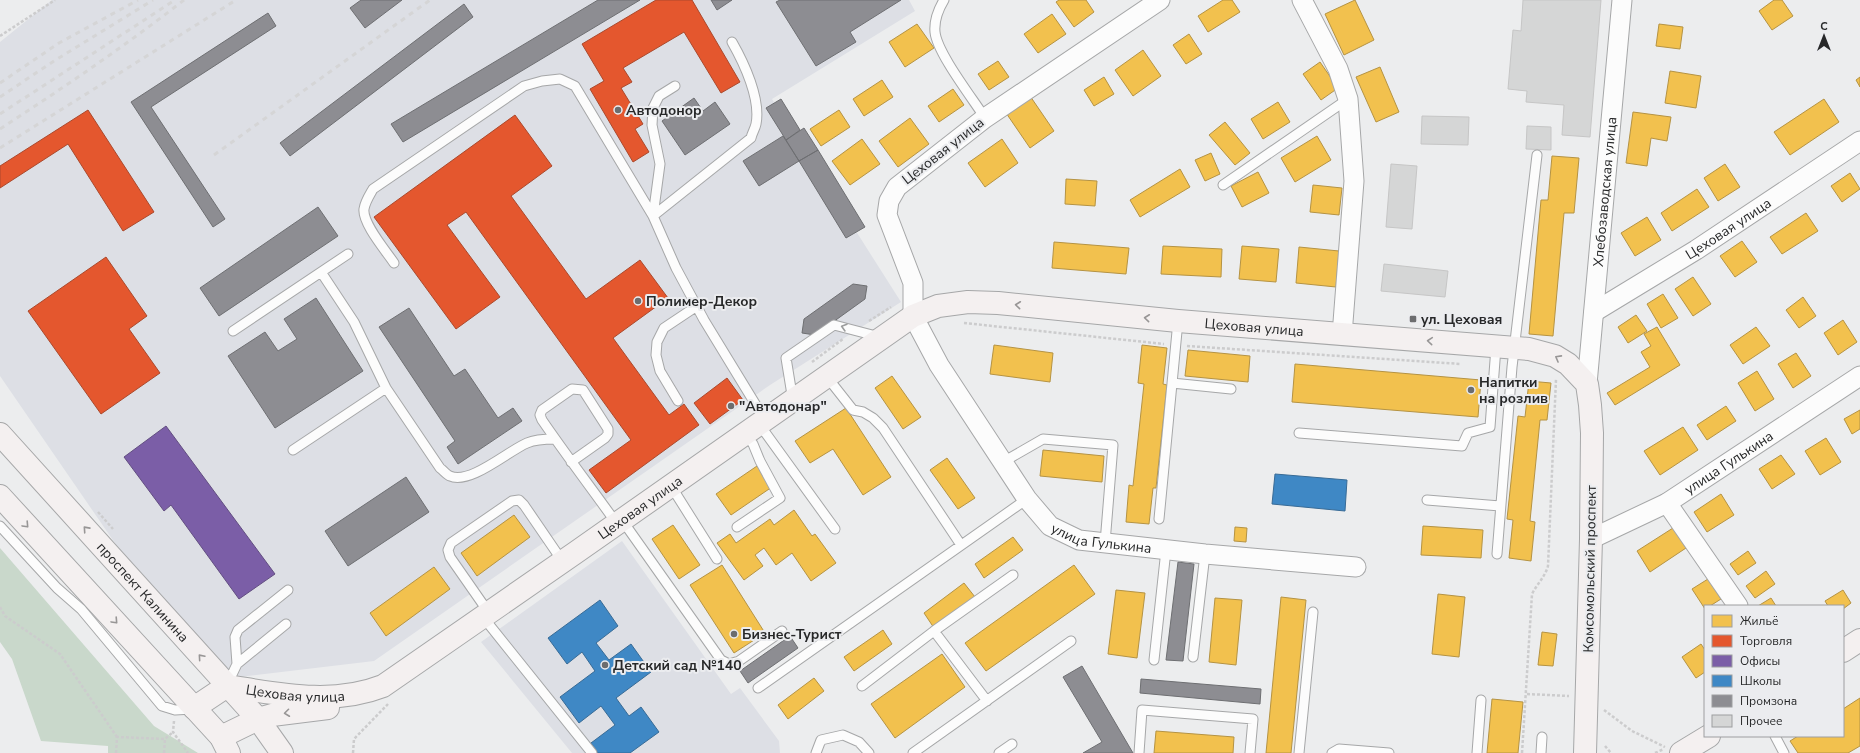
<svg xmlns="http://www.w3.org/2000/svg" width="1860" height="753" font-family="'Nunito Sans',sans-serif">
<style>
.built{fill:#dddfe5}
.green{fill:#c9d8cb}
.homes{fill:#f2c14e;stroke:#b59343}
.shops{fill:#e4572e;stroke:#ab492c}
.offices{fill:#7b5ea7;stroke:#624e81}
.schools{fill:#3f88c5;stroke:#386b96}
.industry{fill:#8d8d92;stroke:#6e6f72}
.building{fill:#d5d6d6;stroke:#c6c6c6}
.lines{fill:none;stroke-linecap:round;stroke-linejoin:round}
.lane-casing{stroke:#a6a7a8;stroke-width:11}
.street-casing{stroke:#a6a7a8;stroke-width:21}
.secondary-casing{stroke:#a6a7a8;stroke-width:24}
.path{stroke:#cccccd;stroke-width:2.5;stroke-dasharray:3 2;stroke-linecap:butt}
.lane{stroke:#fcfcfc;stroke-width:9}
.street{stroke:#fcfcfc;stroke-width:19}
.secondary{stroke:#f4f0f0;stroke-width:22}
.rail{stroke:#d5d5d6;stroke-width:3;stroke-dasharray:5 5;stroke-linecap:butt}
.oneway{stroke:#989696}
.oneway2{stroke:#9c9d9d}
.poi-dot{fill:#6c6d6e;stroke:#ebecef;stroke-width:1.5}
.labels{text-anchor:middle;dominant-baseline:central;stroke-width:4;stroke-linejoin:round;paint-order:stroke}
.poi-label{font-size:14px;font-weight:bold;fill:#272829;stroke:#ebecef;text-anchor:start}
.street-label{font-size:14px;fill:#272829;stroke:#ebecef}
</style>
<rect width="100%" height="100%" fill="#ecedee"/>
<path class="built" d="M52,0H909L915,11L772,99L901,302L770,385L374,661L223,679L139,578L0,376V42Z
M622,541L731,694L740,688L779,741L780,753H572L481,642Z"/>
<path class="green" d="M0,548L154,726L198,753H108V746L41,741L12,659L0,642Z"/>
<path class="homes" d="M1059,0H1086L1094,12L1074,27L1056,2Z
M1223,0H1232L1240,12L1208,32L1198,16Z
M1355,0L1374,40L1344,55L1325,14Z
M1774,0H1782L1793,16L1772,30L1759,11Z
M1052,14L1066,34L1038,53L1024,34Z
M917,24L934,48L905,67L889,42Z
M1659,24L1683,27L1680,49L1656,46Z
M1189,34L1202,54L1186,64L1173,45Z
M1143,50L1161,76L1133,96L1115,70Z
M998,61L1009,77L989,90L978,74Z
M1320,62L1338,88L1321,100L1303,74Z
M1380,67L1399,112L1376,122L1356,77Z
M1670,71L1701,76L1696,108L1665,103Z
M1104,77L1114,94L1094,106L1084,90Z
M1860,77V87L1856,80Z
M882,80L893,97L864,116L853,99Z
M953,89L964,105L939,122L928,106Z
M1028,93L1054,131L1030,148L1004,110Z
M1824,99L1839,122L1790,155L1774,132Z
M1278,102L1290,122L1263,139L1251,119Z
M839,110L850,127L821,146L810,129Z
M1633,112L1671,117L1667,141L1651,138L1647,166L1626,163Z
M910,118L929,144L898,167L879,141Z
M1225,122L1250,153L1235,165L1209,135Z
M1317,136L1331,160L1295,182L1281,158Z
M862,139L880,164L850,185L832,161Z
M1002,139L1018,163L985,187L968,163Z
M1211,153L1220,174L1205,181L1195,160Z
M1552,156L1579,158L1574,213H1564L1553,336L1529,334L1541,200H1548Z
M1725,164L1740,187L1718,201L1704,178Z
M1180,169L1190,187L1140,217L1130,200Z
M1258,172L1269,193L1242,207L1231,186Z
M1850,173L1860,189L1842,202L1831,186Z
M1066,179L1097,181L1095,206L1065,204Z
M1313,185L1342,188L1339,215L1310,212Z
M1697,189L1709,207L1672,231L1661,213Z
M1806,213L1818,231L1782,254L1770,237Z
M1647,217L1661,240L1635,256L1621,233Z
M1742,241L1757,262L1735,277L1720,256Z
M1054,242L1129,248L1126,274L1052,268Z
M1163,246L1222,249L1221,277L1161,274Z
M1242,246L1279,249L1276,282L1239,279Z
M1299,247L1339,251L1336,287L1296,283Z
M1693,277L1711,304L1693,316L1675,289Z
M1663,294L1678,318L1661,328L1647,304Z
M1803,297L1816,316L1799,328L1786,310Z
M1636,315L1647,331L1628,343L1618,327Z
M1843,320L1857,342L1838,355L1824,333Z
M1657,327L1680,365L1615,405L1607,393L1650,367L1641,352L1651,346L1644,334Z
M1756,327L1770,346L1743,364L1730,345Z
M994,345L1053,353L1050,382L990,374Z
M1142,345L1167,348L1163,384L1167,385L1156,488H1153L1149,524L1126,522L1129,485L1133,486L1144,384L1138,383Z
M1188,350L1250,356L1248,382L1185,376Z
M1796,353L1811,376L1793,388L1778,364Z
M1295,364L1481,380L1478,417L1292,402Z
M1757,371L1774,399L1755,411L1738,383Z
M892,376L921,417L903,429L875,388Z
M1529,381L1551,383L1547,420H1540L1530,521L1535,522L1531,561L1509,558L1513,520L1507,519L1518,416L1525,417Z
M1726,406L1736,421L1707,440L1697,425Z
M846,408L891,477L863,495L833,449L810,463L795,441Z
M1860,410V429L1852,434L1844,419Z
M1683,427L1698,450L1660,475L1644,451Z
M1826,438L1841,462L1820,475L1805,451Z
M1043,450L1104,456L1102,482L1040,476Z
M1781,455L1795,474L1772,489L1759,469Z
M947,458L975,498L958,509L930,470Z
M757,466L772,487L731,515L716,494Z
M1721,494L1734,515L1707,532L1694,512Z
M794,510L812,536L815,534L836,563L811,581L792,553L776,565L764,548L755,555L763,566L744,580L717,543L730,534L736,543L770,519L774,525Z
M514,515L530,537L477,576L461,553Z
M673,525L700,565L679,579L652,539Z
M1423,526L1483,530L1481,558L1421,555Z
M1235,527L1247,528L1246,542L1234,541Z
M1673,528L1686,548L1650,572L1637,551Z
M1013,537L1023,550L984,578L975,564Z
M1748,551L1756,563L1738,575L1730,564Z
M722,565L765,633L734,653L690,585Z
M1074,565L1095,594L986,671L965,643Z
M434,567L450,589L386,636L370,613Z
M1766,571L1775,584L1755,598L1746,586Z
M1708,579L1721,599L1710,606H1705V609L1692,589Z
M964,583L975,597L934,628L924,613Z
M1116,590L1145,593L1137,658L1108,654Z
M1843,590L1851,603L1843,609V606H1828L1825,601Z
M1438,594L1465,597L1459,657L1432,654Z
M1281,597L1306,600L1291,753H1266Z
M1215,598L1242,600L1236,665L1209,662Z
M1771,598L1776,606H1758Z
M883,630L892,644L854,671L844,657Z
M1542,632L1557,634L1553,666L1538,665Z
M1701,644L1705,650V672L1696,678L1682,657Z
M942,654L965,687L895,738L871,704Z
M814,678L824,691L788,719L778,705Z
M1860,698V746L1848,753H1798L1790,741L1798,736H1843V709Z
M1492,699L1523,702L1518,753H1487Z
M1156,731L1234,737L1233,753H1154Z"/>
<path class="shops" d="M656,0H692L740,82L721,93L684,32L623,68L632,82L621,88L643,124L635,129L649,152L633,162L590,89L604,81L582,44Z
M88,110L154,212L123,231L68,144L0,188V166Z
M515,115L552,166L511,196L586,299L640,260L668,298L613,338L669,415L684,404L699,425L606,493L589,470L631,440L466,212L447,225L500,297L456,329L374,217Z
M106,257L147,316L129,329L160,373L101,414L28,311Z
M727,378L743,400L710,424L694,403Z"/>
<path class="offices" d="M166,426L275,574L239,599L171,505L164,511L124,457Z"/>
<path class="schools" d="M1275,474L1347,480L1345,511L1272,504Z
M600,600L618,626L596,643L609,660L631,644L651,672L616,698L629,716L641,707L659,732L630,753H598L591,743L615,725L601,706L579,723L560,697L595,671L582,652L567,664L548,638Z"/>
<path class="industry" d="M361,0H402L365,28L350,8Z
M598,0H640L403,142L391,124Z
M711,0H732L717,10Z
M780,0H901L850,32L856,42L816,66L776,2Z
M464,4L473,17L290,156L280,143Z
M268,13L276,26L151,107L225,219L213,227L131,102Z
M694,98L703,111L715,102L730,124L685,155L662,121Z
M781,99L800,130L786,140L766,108Z
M804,128L818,150L799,161L786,140Z
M783,136L799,161L759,186L743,161Z
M818,150L865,227L846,238L799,161Z
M318,207L338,236L219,316L200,288Z
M853,284L867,286L865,299L815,335L802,333L804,319Z
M316,298L363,371L275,428L228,356L265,332L278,351L297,339L284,319Z
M409,308L454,376L465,369L498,418L513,408L522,421L458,464L447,447L455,441L379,327Z
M406,477L429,512L348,566L325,531Z
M1178,562L1194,564L1183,661L1166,660Z
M790,636L798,648L748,683L740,671Z
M1082,666L1133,753H1083L1102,742L1063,677Z
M1141,679L1261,689L1260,704L1140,693Z"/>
<path class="building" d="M1523,0H1601L1590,137L1562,135L1564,105L1526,102L1527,91L1508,89L1513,30L1521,31Z
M1422,116L1469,117L1468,145L1421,144Z
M1527,126L1551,127V150L1526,149Z
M1391,164L1417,166L1412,229L1386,227Z
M1384,264L1448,271L1445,297L1381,291Z"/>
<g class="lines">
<defs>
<path id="lane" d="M944,0C938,10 934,21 935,32C937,53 973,99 985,118
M675,86L659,96L653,108L652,125L660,164L653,216L751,138C752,133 755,129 756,124C761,99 744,63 732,42
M1223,185L1348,99
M394,263C386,251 362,223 364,209C365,202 369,196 373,189L524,86L542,81L560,79L575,86L653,216L676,268L704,320L765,420
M321,272L354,322L386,388L440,468C443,470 447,475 450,476C470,485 508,451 527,443C536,439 546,439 555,439
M233,331L348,254
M827,377L853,410L863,412L873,418L883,428L961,545
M1172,383L1231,389
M678,401L660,371L656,355L657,342L664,328L697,306
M793,401L786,358L834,325L880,337
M759,424L835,529
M1299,433L1462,446L1468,433L1490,427L1496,347
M293,450L386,388
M571,462L605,438L608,434V429L583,390L572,389L542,410L540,415L542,420C566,455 592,489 617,524
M1003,462L1043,439L1113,445L1105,543
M671,486L717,559
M1427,500L1500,506
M1159,519L1178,321
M622,520L721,660L729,664L739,661L782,631
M0,526L57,588L81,609L162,706L175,710L193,709
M737,527L780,498L760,461L753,444L745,434
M1497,554L1512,367L1537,155
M489,613L450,557L448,550L451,543L512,501L519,500L524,505L563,562
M483,617L592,753
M934,631L987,701
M1193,657L1205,554
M1154,660L1166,550
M237,664L286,624
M227,685L237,664L235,637L238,630L288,590
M862,686L934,631L1013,575
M758,688L1027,499
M1775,736L1784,753
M816,753L821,740L843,735L859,742L869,753
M913,753L1071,641
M999,753L1012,744
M1139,753L1142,710L1253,719L1250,753
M1299,753L1313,612
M1332,753L1339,749L1389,753
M1477,753L1481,700
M1541,753L1542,737"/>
<g id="street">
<path id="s1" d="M1160,0L985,118L897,187L889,201L887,215L913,283V316L939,365L1027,499L1050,526L1079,540L1205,554L1356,567"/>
<path d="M1302,0L1338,69L1348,99L1354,181L1342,335"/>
<path id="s2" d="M1594,312L1696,250L1860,141"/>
<path id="s3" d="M1587,384L1622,0"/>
<path d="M1667,503L1738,606"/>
<path id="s4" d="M1591,539L1667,503L1860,376"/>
</g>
<g id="secondary">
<path id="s5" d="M0,434L258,719L282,753"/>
<path d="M0,496L221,737L229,753"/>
<path d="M1843,651L1860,640"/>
<path id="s6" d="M227,686C279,694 332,706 383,686L575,553L913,316L938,306L968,302L998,303L1178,321L1529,349L1555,356L1568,364L1587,384L1590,405L1592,433L1591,539L1585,753"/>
<path d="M194,708L227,686"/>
<path d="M221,737L258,719L272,715L328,708"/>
<path d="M1681,753L1709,736"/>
</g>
</defs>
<use href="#lane" class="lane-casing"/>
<use href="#street" class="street-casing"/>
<use href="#secondary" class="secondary-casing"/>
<path class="path" d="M0,36L55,0
M869,321L891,307
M964,323L1164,344
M1187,346L1461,364
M812,362L843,339
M98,512L113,529
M0,607L5,616L60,654L117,737
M1527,694L1569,696
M1604,710L1632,731L1665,747
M174,721L173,732L188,753
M1605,746L1611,753
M116,753L117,737L165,739L173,732
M164,753L165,739
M353,753L354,739L388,704
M1522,753L1532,594C1537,584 1545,577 1548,566L1556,379
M1655,753L1664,749"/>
<use href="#lane" class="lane"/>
<use href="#street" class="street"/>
<use href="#secondary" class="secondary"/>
<path class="rail" d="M0,83L59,43L138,0
M0,97L54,61L153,0
M0,114L175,0
M0,129C63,88 125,46 184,0
M0,148L236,0
M214,155L430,0"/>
</g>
<defs><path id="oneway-chevron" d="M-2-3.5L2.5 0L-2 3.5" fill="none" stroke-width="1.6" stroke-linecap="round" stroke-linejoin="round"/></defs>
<g class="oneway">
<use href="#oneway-chevron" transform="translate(1018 305) rotate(-174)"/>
<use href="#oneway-chevron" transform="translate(1147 318) rotate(-174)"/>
<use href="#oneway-chevron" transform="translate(1430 341) rotate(-175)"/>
<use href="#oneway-chevron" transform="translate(1558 358) rotate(-151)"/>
<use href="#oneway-chevron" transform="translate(26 525) rotate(47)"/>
<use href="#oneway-chevron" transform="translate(86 529) rotate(-132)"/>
<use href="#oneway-chevron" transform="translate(115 621) rotate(47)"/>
<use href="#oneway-chevron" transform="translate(201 657) rotate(-131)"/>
<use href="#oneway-chevron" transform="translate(287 713) rotate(173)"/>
</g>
<use class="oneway2" href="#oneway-chevron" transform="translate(844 327) rotate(-164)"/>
<g class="poi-dot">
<circle cx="618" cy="110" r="4"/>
<circle cx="638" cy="301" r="4"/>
<rect x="1409" y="315" width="8" height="8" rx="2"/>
<circle cx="1471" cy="390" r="4"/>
<circle cx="731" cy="406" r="4"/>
<circle cx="734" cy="634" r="4"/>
<circle cx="605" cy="665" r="4"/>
</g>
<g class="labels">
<g class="poi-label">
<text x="626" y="110">Автодонор</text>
<text x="646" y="301">Полимер-Декор</text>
<text x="1421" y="319">ул. Цеховая</text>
<text x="1479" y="382">Напитки<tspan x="1479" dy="16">на розлив</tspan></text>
<text x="739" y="406">"Автодонар"</text>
<text x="742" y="634">Бизнес-Турист</text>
<text x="613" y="665">Детский сад №140</text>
</g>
<g class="street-label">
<text transform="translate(943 151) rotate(-38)">Цеховая улица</text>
<text stroke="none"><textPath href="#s3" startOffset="193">Хлебозаводская улица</textPath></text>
<text stroke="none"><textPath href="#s2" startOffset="158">Цеховая улица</textPath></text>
<text stroke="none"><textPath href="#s6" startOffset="1149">Цеховая улица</textPath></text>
<text stroke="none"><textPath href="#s4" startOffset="158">улица Гулькина</textPath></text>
<text stroke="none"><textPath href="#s6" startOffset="471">Цеховая улица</textPath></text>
<text stroke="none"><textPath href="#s1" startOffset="764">улица Гулькина</textPath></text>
<text transform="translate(1590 569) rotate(-89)">Комсомольский проспект</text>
<text stroke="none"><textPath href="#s5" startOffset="213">проспект Калинина</textPath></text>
<text stroke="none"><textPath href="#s6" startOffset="69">Цеховая улица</textPath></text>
</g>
</g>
<rect x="1704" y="605" width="140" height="132" fill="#ebecef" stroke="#9d9ea0"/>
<rect x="1712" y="615" width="20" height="12" fill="#f2c14e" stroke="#9d9ea0"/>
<text x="1740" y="625" font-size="12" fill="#272829">Жильё</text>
<rect x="1712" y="635" width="20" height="12" fill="#e4572e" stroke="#9d9ea0"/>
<text x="1740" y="645" font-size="12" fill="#272829">Торговля</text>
<rect x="1712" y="655" width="20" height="12" fill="#7b5ea7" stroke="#9d9ea0"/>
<text x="1740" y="665" font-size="12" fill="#272829">Офисы</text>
<rect x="1712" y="675" width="20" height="12" fill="#3f88c5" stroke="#9d9ea0"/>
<text x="1740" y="685" font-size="12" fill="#272829">Школы</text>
<rect x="1712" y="695" width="20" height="12" fill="#8d8d92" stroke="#9d9ea0"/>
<text x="1740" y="705" font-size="12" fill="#272829">Промзона</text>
<rect x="1712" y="715" width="20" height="12" fill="#d5d6d6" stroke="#9d9ea0"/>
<text x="1740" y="725" font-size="12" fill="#272829">Прочее</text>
<g transform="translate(1824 36)" stroke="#ebecef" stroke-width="3" paint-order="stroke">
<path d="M0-3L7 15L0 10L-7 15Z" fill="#272829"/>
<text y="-6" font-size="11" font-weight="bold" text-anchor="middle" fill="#272829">С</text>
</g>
</svg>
